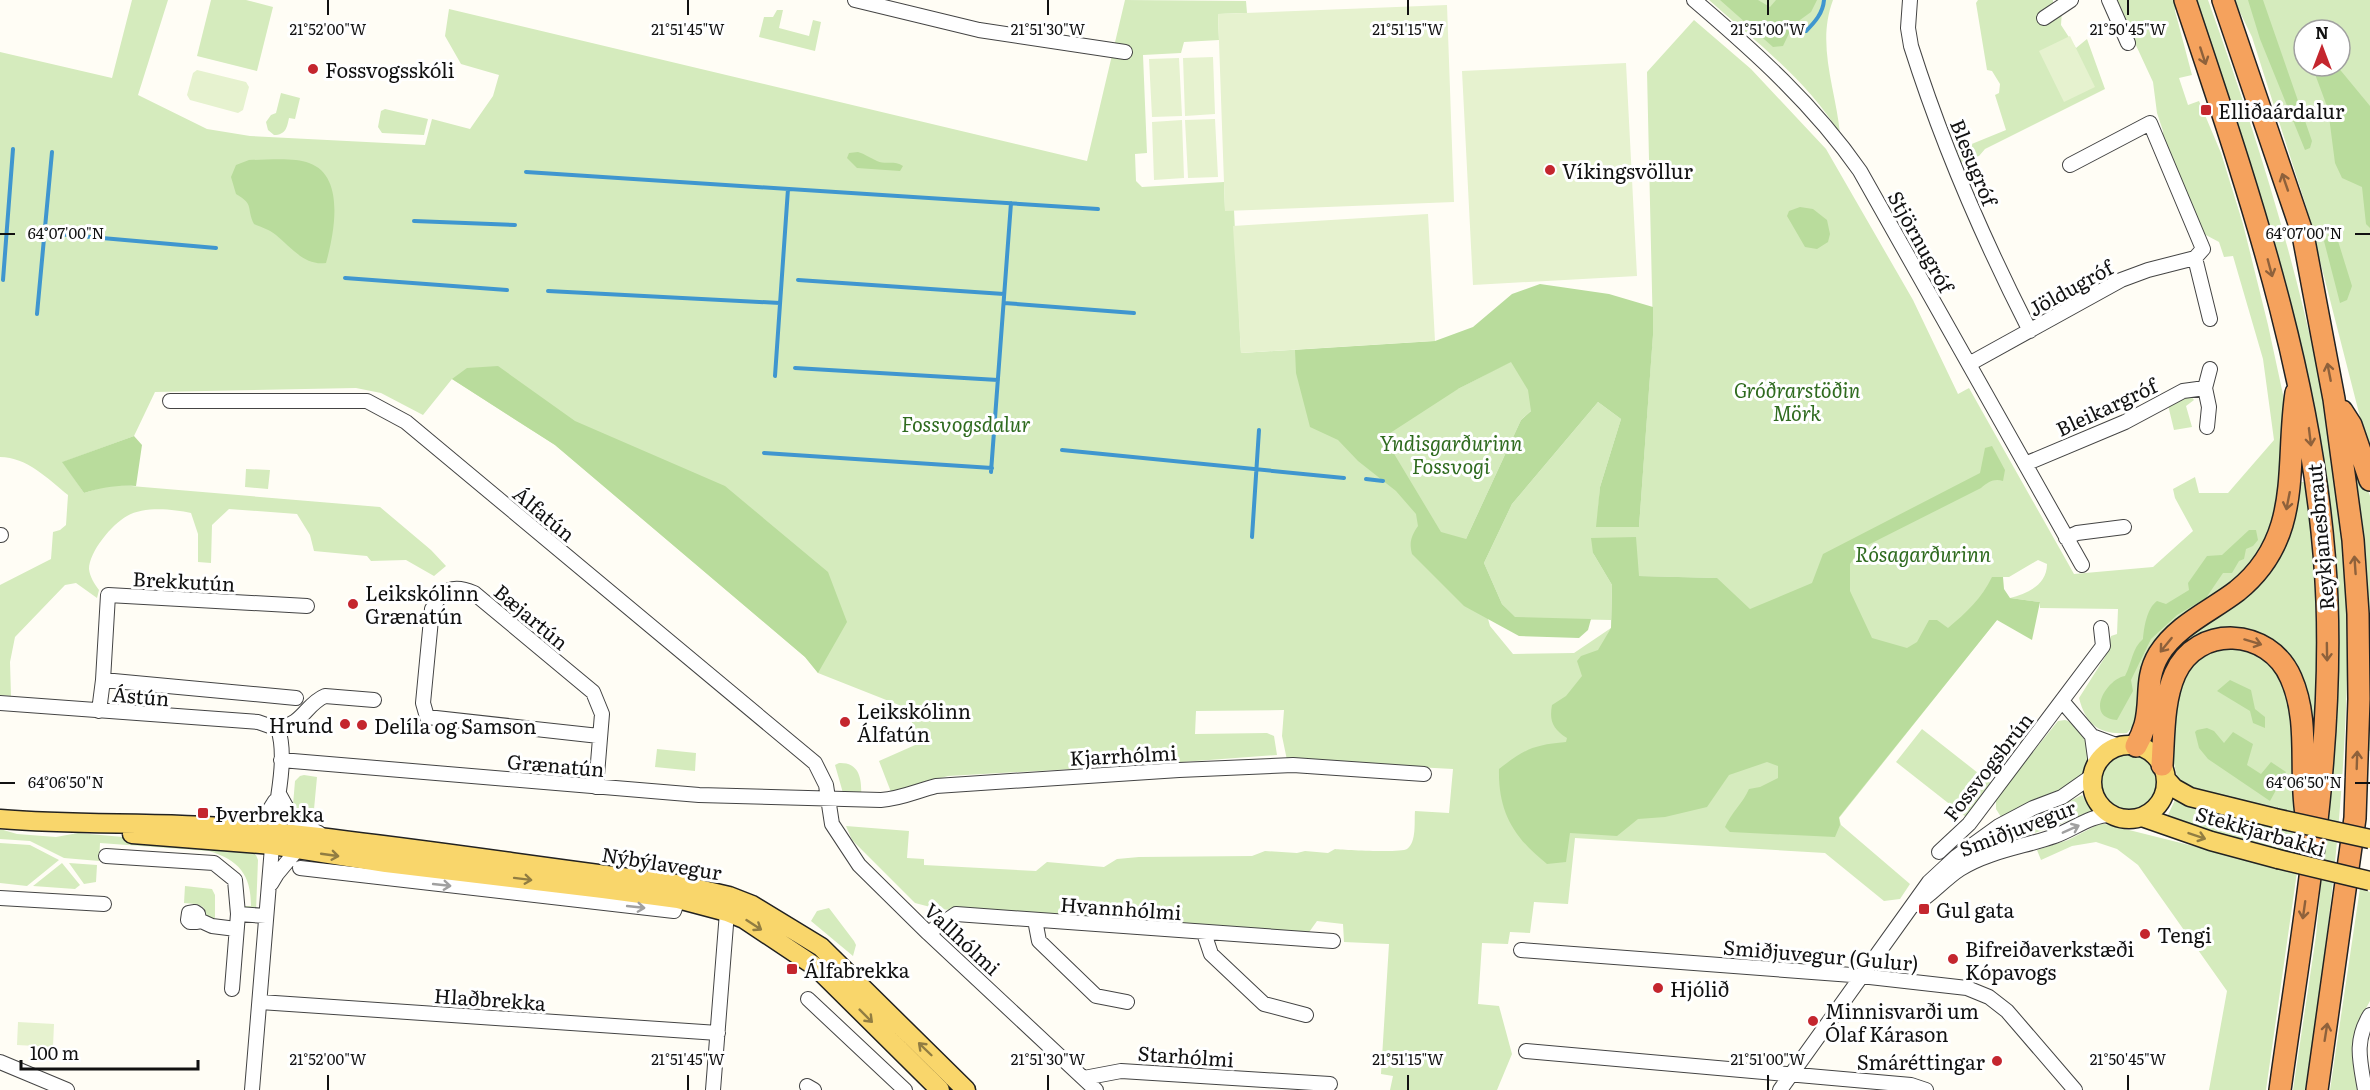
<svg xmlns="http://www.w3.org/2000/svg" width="2370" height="1090" font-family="Literata,serif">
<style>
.green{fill:#d5ebbd;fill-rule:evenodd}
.forest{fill:#b9dc9c;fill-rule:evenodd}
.pitch{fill:#e6f2cf}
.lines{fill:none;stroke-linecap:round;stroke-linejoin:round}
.stream{stroke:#3f96cf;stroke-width:4}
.minor-casing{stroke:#444;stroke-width:16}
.major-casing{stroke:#222;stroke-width:21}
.highway-casing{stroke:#222;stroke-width:24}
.minor{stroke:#fff;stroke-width:14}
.major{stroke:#f9d66b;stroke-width:18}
.highway{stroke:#f5a25d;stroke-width:21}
.major-bridge-casing{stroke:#222;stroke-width:21;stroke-linecap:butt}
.major-bridge{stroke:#f9d66b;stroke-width:18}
.oneway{stroke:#8e613b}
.oneway2{stroke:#a0a0a0}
.oneway3{stroke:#917d42}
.ticks{fill:none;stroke:#111;stroke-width:2}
.poi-dot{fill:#c4262e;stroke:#fff;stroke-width:2}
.labels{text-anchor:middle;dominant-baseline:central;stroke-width:6;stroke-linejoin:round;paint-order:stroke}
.poi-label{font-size:20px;fill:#111;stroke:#fff;text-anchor:start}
.street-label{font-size:20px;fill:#111;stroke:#fff}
.park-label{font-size:20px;font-style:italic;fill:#2f6b1f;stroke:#fff}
.ticks-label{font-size:15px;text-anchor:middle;fill:#111;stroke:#fff;stroke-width:6;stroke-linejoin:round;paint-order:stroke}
</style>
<rect width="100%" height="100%" fill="#fffdf5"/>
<path class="green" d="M132,0H168L138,95L207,129L250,136L425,145L432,119L470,129L493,96L499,75L461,64L445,36L449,9L1087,161L1125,0L1246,1L1247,13L1218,14L1219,40L1184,42L1181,53L1143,55L1147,153L1135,154L1136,181L1142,187L1224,182L1225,210H1234L1241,353L1435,341L1458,389L1519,357L1595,351L1521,420L1466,539L1490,626L1513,654L1574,653L1611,628L1717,578L1639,576L1593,553L1612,585L1611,620L1515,618L1502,604L1484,563L1512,504L1598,402L1621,419L1600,487L1597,527H1639L1653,334L1647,72L1694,20L1751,69L1826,149L1913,300L1958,394L1969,388L2074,574L2153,567L2193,531L2175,498L2173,489L2195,477L2199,493H2228L2274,440L2263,359L2233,256L2224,257L2219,242L2204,234L2163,137V131L2157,113L2153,82L2115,0H2175V11L2192,75L2179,78L2188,105L2199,101L2221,153L2243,224L2268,325L2287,413L2286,475L2274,523L2258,554L2231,584L2194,608L2157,638L2141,670L2135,724L2127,733C2100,735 2086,725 2079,698L2105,657L2111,636L2117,634L2118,609L2040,608V602L2010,598C2028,593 2047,585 2047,564L2038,560L2009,577H1993L1997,620L1839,818L1841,825L1910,884L1900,899L1884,901L1825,853L1575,838L1568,904L1534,902L1530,933L1510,932L1508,944L1482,943L1478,1004L1499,1006L1512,1054L1497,1090H1390L1393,1076L1381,1074L1389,944L1344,942L1343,924L1317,921L1307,935L938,909L915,903L852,840L846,826L909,831L907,858L924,859V865L1036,871L1047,862L1104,867L1117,859L1139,857L1252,856L1265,851L1297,853L1305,851L1328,853L1335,849C1345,850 1401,853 1407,849C1417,842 1414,821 1415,811L1449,813L1453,769L1287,760L1282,736L1284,710L1196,711L1195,734L1267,733L1274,736L1277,755L1142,765L1138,754L1073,758V769L948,776L891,792L879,761L922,742L904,707L818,673L805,657L555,445L452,379L423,415L381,393L356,388L155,392L134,436L63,462L84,493L103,487L119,485L380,507L431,550L446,566L434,576L406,560L371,561L367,556L314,551L310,535L297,514L229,509L212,525L211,563L198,562V534L191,513C173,509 144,506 127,516C112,524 89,552 89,569C90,577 94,583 99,590L97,598L76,583L65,585L15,637L10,662L11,696L0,695V585L51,559L53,532L60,530L66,525L68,495C48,479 27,457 0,457V52L112,78Z
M211,0H246L273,7L257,71L197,56Z
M1709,0H1833C1816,45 1836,89 1840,134C1808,81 1755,41 1709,0Z
M1978,0H2053V3L2062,10L2061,25L2076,48L2087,39L2105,89L1985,149L1979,156L1961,162L1957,150L2006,130L1995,95L1999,93L2000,84L1992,71L1987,70L1976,3Z
M2196,0H2208C2264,156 2313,315 2337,479C2348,554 2349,631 2346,707C2341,836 2325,963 2305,1090H2293L2316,936L2333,754L2324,478L2308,374L2287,289L2261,197Z
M2234,0H2370V456L2306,206L2252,37ZM2304,30H2340V66H2304Z
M777,10H783L779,28L809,36L813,20L821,22L815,51L759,37L764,17H773Z
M281,93L300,98L295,119L289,118C287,127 286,135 274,135L268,130L266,122L271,115L276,113Z
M385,109L428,119L424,135L382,133L378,127L381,111Z
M2190,395L2194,400L2186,406L2192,427L2174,430L2168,405Z
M246,469L270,470L268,489L245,487Z
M2363,475L2370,496V751L2364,750L2361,527L2356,476Z
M2298,482H2305C2318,570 2317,658 2315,747L2269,640L2246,629H2225L2161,688L2156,686L2161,665L2179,642L2231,605Z
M2216,645L2261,649L2288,681L2300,815L2197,792L2178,781L2173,759L2172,725L2185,670Z
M2065,720C2074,722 2079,732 2085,739C2114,776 2027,808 2003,820L1996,809V798L2058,721Z
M1922,729L1992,784L1966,817L1896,762Z
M657,749L696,753L695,771L655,767Z
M2101 782a29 29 0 1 1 58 0a29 29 0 1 1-58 0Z
M839,763C860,762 862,780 861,796L843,793L835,765Z
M304,775L317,777L313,820L317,825L305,821L293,805L295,781L300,776Z
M2082,795L2093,810L2053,827L2006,842L2007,833Z
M2175,800L2190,807L2293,832L2290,855L2166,819Z
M2101,823L2297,872L2266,1090H2209L2227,991L2138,865L2117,849L2096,842L2072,846L2041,860L2037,850L2068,840Z
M0,829L17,834L56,837L78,833L168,841L252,852L256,855L258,860L256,911L247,910L244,906H251C251,875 239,860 209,851L100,843L99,861L64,858L30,841L0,839Z
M0,843L30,845L59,860L27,886L0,883Z
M62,863L80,885L75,889L33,886Z
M69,863L97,865L96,882L84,884Z
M185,886L212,889L215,895V919L224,920V925L207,917L203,907L196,904L184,903Z
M2360,888L2370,892V1001L2359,1021L2353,1038L2357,1090H2330Z
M829,908L854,941L856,945L853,956L811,921L817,911Z"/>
<path class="forest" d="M1720,0H1758L1770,7L1776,0H1817L1811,12L1793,25L1783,46L1773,47Z
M2248,0H2263L2312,141L2310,148L2305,150L2260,39Z
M2312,66H2337L2370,106V228L2366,224L2362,187L2342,178L2335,163L2328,109Z
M858,152C865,154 870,158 877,161C885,165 895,160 903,166L900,171L857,168L847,158L849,153Z
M249,160C265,160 295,157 309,163C346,176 334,234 326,263C304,266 291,247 276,235C270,230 261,227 254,224C246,208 255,205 236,194L231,177L236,165Z
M1800,207L1813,209L1827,220L1830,234L1828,242L1817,249L1805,247L1787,216L1789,211Z
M2327,238L2338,241L2352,286L2347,300L2340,303L2324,241Z
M1540,284L1609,294L1653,307V335L1639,527H1596L1600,487L1621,419L1598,402L1512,504L1484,563L1502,604L1515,617L1591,619L1588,630L1579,638L1519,636L1464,606L1412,554C1409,543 1411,536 1418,526L1416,514L1396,491L1358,461L1338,440L1310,427L1296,373L1295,350L1435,341L1473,327L1512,294ZM1511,362L1528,390L1531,411L1521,420L1466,539L1441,532L1384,437L1458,389Z
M498,366L575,421L725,486L828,572L847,622L818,673L805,657L555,445L452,379L467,368Z
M134,436L142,445L136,486C117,485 103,487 84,493L62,462Z
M1992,446L2005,470L2003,481C1994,478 1988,482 1981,488L1860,549L1850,564V591L1872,638L1907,648L1917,642L1929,620H1937L1948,628C1966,613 1982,598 1992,577H2003L2004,589L2010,598L2040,602L2032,640L1997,620L1839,817L1840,825L1835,837L1730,832L1725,827C1731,813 1743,803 1749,789L1760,787L1778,778V766L1767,762L1729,775L1707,807L1665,817L1638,819L1617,836L1570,833L1566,862L1547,864C1514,838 1498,812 1499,769C1525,749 1533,745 1566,742L1567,738C1553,729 1549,721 1552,705L1566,696L1582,676L1577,661L1581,656L1598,650L1611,628L1612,585L1593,553L1591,538L1636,537L1639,576L1717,578L1750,609L1812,583L1823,554L1980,473L1985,448Z
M2249,530H2256L2258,540L2253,546L2246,549L2244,559L2239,561L2232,573H2223L2206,598L2177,615L2151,639L2131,680L2133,691L2117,720C2084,718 2106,679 2125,676C2132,663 2132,648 2143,639C2144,627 2147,608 2157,601L2166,604L2189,590L2188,583L2207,556L2222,555Z
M2230,680L2251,690L2255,709L2265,717V728L2253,723L2250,711L2217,691Z
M2207,728L2214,731L2224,743L2233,732L2253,744L2247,765L2261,774L2271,762L2286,772L2270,801L2208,759L2199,748L2195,732L2197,730Z"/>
<path class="pitch" d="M1447,5L1454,202L1225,211L1218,14Z
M2070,36L2095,87L2064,102L2039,51Z
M1213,57L1215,114L1185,116L1183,58Z
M1179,58L1182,116L1152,117L1149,59Z
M1626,63L1637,276L1473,285L1462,71Z
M197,70L246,82L249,87L243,110L238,113L190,100L187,95L193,73Z
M1215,119L1218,177L1188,178L1185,120Z
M1182,120L1184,178L1154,180L1152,122Z
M1428,214L1435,341L1241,353L1233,226Z
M18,1022L54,1024L53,1047L17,1045Z"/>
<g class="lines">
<path class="stream" d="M1792,33L1799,30L1806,31C1815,22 1823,13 1824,0
M526,172L1098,209
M414,221L515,225
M45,233L216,248
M345,278L507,290
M3,280L13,149
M798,280L1004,294
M548,291L780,303
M1004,303L1134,313
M37,314L52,152
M795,368L998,380
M775,376L788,189
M1062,450L1344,478
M764,453L992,468
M991,472L1011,203
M1366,479L1383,481
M1252,537L1259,430"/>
<defs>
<path id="minor" d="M855,0L979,30L1125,52
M1694,0C1755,52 1814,105 1860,171L2082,565
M1910,0L1908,28L1911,46C1942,144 1983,239 2030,331
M2109,0L2128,43
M2044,18L2071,0
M2195,258L2210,319
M1969,364L2121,280L2148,270L2195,258L2203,249L2150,123L2070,165
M170,401H367L406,422L815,763L826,785L832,824L859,865L928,933L1096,1090
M2207,427L2209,407L2205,388L2210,369
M2025,464L2125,422L2183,391L2205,388
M0,535H1
M2066,538L2077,533L2124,527
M103,680L296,698
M2062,701L2092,736L2119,746
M0,703L258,722L278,729
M99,711L103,680L108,595L307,606
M278,729C304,723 306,704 325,696L374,700
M2092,736L2096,765
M281,760L699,795L881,800C900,799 917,791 936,786L1179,770L1293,765L1424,774
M596,787L602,714L593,692L474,593C453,584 443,589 432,609L423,703L427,717L599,736
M279,794L294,821L319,833
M242,827L265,817L275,801
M1939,852L1969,824L2103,646L2101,628
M106,856L214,863L235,880L238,914L232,989
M300,868L674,911L678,899
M271,884L277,874L297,850
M0,898L104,904
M1913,906C1931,896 1943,880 1960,869C1989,851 2023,847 2055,836C2074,829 2091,815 2111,815
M238,914L266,916
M199,920L197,922H190L188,920L189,913L195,912L198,914L199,920L212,926L236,929
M1035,920L1039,941L1096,996L1127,1002
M928,933L956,914L1333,941
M1204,933L1211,954L1264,1004L1306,1015
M1521,950L1852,975L1967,988L1989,997L2007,1011L2075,1090
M808,999L905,1090
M260,1002L718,1033
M1526,1051L1911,1085L1926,1090
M0,1062L67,1090
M1084,1078L1121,1071L1330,1084
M807,1086L814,1090
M252,1090L274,823C278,796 287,755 278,729
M713,1090L727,912
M1780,1090L1929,882L1956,857L1999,826L2033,808L2062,797L2092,776
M2365,1090C2360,1061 2354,1041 2370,1015"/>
<path id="major" d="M2092 782a37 37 0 1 1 74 0a37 37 0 1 1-74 0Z
M2166,779L2174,788L2190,797L2275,818
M2142,817L2211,841L2278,859
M0,819C78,826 157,821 236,828C383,842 530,866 677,884L729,896L752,905L821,947L966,1090
M132,834L272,845L386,863L603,889L678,899L727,912L744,919L816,967L940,1090"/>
<path id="highway" d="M2185,0C2250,195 2319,394 2327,601C2333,765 2302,929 2280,1090
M2223,0L2303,235L2334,399L2353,540L2358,614L2359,699L2355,818L2317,1090
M2342,411L2351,425L2370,480
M2136,746C2140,739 2143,732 2145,725C2152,699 2144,679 2159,654C2177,625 2211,611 2237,591C2304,537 2285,465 2296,393
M2162,765C2164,735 2163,701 2175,674C2197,624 2269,627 2291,678C2310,721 2299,769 2306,814"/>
</defs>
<use href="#minor" class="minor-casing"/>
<use href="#major" class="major-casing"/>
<use href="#highway" class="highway-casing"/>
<use href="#minor" class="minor"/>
<use href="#major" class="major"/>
<use href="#highway" class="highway"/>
<defs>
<path id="major-bridge" d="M2275,818L2370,839
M2278,859L2370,881"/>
</defs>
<use href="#major-bridge" class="major-bridge-casing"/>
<use href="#major-bridge" class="major-bridge"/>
</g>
<defs><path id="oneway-shaft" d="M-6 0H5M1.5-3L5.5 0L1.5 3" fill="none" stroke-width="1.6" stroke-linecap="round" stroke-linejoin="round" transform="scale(1.5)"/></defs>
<g class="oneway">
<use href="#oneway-shaft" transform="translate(2203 56) rotate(72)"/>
<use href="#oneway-shaft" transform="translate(2285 182) rotate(-109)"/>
<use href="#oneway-shaft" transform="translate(2270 268) rotate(75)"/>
<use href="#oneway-shaft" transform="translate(2329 372) rotate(-101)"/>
<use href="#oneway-shaft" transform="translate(2310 437) rotate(83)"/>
<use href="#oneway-shaft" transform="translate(2288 501) rotate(101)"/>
<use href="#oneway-shaft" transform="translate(2355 565) rotate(-94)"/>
<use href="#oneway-shaft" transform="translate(2253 642) rotate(17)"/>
<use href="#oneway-shaft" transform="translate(2166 645) rotate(129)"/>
<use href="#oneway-shaft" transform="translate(2327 652) rotate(89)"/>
<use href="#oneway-shaft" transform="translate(2357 760) rotate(-88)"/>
<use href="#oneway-shaft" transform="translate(2304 910) rotate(98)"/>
<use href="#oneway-shaft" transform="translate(2326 1032) rotate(-81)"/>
</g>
<g class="oneway2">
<use href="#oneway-shaft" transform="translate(2071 829) rotate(-24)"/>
<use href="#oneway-shaft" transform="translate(442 885) rotate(6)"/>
<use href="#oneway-shaft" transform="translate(636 907) rotate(6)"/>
</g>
<g class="oneway3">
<use href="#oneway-shaft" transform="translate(2197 836) rotate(19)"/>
<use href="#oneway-shaft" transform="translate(330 855) rotate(8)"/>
<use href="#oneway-shaft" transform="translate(523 879) rotate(7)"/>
<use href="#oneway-shaft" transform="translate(754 925) rotate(33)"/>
<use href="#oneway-shaft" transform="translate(866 1016) rotate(45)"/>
<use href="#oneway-shaft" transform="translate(925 1049) rotate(-136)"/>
</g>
<path class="ticks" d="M328,0V15M688,0V15M1048,0V15M1408,0V15M1768,0V15M2128,0V15M0,234H15M2355,234H2370M0,783H15M2355,783H2370M328,1075V1090M688,1075V1090M1048,1075V1090M1408,1075V1090M1768,1075V1090M2128,1075V1090"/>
<g class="poi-dot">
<circle cx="313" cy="69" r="6"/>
<rect x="2200" y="104" width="12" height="12" rx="3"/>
<circle cx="1550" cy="170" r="6"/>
<circle cx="353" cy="604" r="6"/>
<circle cx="845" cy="722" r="6"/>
<circle cx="345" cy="724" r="6"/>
<circle cx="362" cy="725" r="6"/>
<rect x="197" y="807" width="12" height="12" rx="3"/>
<rect x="1918" y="903" width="12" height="12" rx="3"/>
<circle cx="2145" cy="934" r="6"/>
<circle cx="1953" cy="959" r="6"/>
<rect x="786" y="963" width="12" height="12" rx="3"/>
<circle cx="1658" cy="988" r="6"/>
<circle cx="1813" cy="1021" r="6"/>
<circle cx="1997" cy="1061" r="6"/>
</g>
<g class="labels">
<g class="poi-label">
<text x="325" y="69">Fossvogsskóli</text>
<text x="2218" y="110">Elliðaárdalur</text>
<text x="1562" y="170">Víkingsvöllur</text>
<text x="365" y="592">Leikskólinn<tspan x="365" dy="23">Grænatún</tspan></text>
<text x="857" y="710">Leikskólinn<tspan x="857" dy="23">Álfatún</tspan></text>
<text x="333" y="724" text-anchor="end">Hrund</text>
<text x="374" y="725">Delíla og Samson</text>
<text x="215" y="813">Þverbrekka</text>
<text x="1936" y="909">Gul gata</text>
<text x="2157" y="934">Tengi</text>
<text x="1965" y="948">Bifreiðaverkstæði<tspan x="1965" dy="23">Kópavogs</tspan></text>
<text x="804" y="969">Álfabrekka</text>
<text x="1670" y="988">Hjólið</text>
<text x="1825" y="1010">Minnisvarði um<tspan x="1825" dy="23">Ólaf Kárason</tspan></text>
<text x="1985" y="1061" text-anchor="end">Smáréttingar</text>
</g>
<g class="street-label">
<text transform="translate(1975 162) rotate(68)">Blesugróf</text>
<text transform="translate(1922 241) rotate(61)">Stjörnugróf</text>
<text transform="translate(2070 287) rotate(-29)">Jöldugróf</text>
<text transform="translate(2106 406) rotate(-25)">Bleikargróf</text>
<text transform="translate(545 513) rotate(40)">Álfatún</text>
<text transform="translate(2319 537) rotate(-95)">Reykjanesbraut</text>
<text transform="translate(184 580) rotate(3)">Brekkutún</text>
<text transform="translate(532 616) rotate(40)">Bæjartún</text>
<text transform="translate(141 695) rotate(5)">Ástún</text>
<text transform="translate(1123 754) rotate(-3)">Kjarrhólmi</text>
<text transform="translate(556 764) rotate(5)">Grænatún</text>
<text transform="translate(1987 766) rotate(-52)">Fossvogsbrún</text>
<text transform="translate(2017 827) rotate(-21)">Smiðjuvegur</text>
<text transform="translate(2261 830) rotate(16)">Stekkjarbakki</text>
<text transform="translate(662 862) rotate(9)">Nýbýlavegur</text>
<text transform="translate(1121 907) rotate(4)">Hvannhólmi</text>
<text transform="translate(963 938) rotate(43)">Vallhólmi</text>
<text transform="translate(1821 954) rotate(5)">Smiðjuvegur (Gulur)</text>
<text transform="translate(490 998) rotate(4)">Hlaðbrekka</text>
<text transform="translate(1186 1055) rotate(4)">Starhólmi</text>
</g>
<g class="park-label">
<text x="1797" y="389">Gróðrarstöðin<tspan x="1797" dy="23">Mörk</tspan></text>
<text x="966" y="423">Fossvogsdalur</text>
<text x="1451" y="442">Yndisgarðurinn<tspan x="1451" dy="23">Fossvogi</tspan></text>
<text x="1923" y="553">Rósagarðurinn</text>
</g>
</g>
<g class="ticks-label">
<text x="328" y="35">21°52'00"W</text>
<text x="688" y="35">21°51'45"W</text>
<text x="1048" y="35">21°51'30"W</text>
<text x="1408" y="35">21°51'15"W</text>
<text x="1768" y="35">21°51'00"W</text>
<text x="2128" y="35">21°50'45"W</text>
<text x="66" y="239">64°07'00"N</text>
<text x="2304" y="239">64°07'00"N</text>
<text x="66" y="788">64°06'50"N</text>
<text x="2304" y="788">64°06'50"N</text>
<text x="328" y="1065">21°52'00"W</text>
<text x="688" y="1065">21°51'45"W</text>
<text x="1048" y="1065">21°51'30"W</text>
<text x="1408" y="1065">21°51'15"W</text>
<text x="1768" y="1065">21°51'00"W</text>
<text x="2128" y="1065">21°50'45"W</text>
</g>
<g transform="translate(2322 48)"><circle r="28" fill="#ffffff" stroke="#a0a0a0" stroke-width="1.5"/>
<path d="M0-4.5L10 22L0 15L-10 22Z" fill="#c4262e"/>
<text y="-9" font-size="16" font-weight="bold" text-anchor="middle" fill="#111111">N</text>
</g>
<path d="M21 1060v9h177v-9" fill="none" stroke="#111111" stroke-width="3"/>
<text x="30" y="1060" font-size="18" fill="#111111" stroke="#ffffff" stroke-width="4.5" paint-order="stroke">100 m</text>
</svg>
